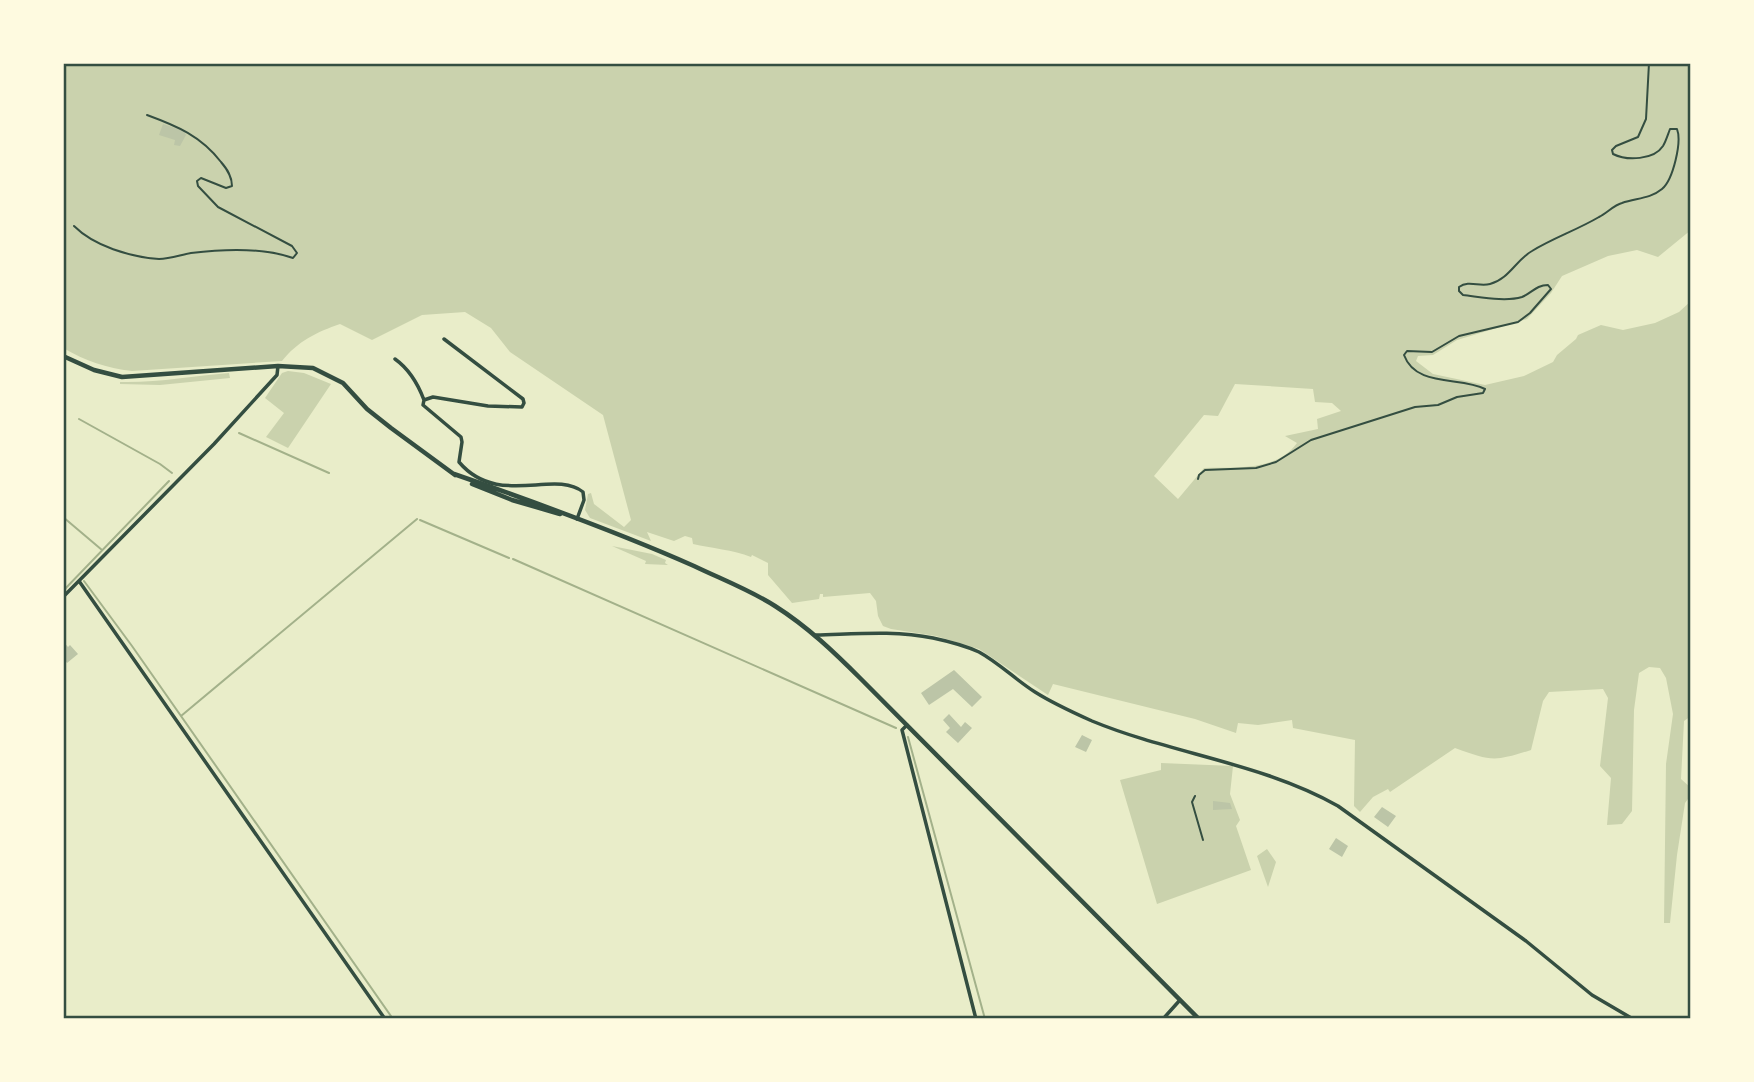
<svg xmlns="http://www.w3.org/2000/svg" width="1754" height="1082" font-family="'IBM Plex Serif',serif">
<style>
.green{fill:#cad2ad;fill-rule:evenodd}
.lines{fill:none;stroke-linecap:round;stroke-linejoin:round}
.stream{stroke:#a3b18a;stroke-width:2}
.building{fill:#bcc5a7}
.path{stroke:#344e41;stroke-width:2}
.service{stroke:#344e41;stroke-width:2}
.minor{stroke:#344e41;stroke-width:3.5}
.secondary{stroke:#344e41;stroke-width:4.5}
.neatline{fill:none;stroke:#344e41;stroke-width:2.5}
</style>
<rect width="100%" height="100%" fill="#e9edc9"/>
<path class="green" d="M63,63H1691V230L1658,257L1637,250L1608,256L1562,276L1551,293L1527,319L1457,340L1433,355L1418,356L1416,361L1433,374L1485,385L1524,376L1553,362L1557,355L1576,339L1578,335L1601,325L1623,330L1655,323L1679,312L1691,301V716L1684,721L1681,779L1691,788V795L1685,803L1677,855L1670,923H1664L1666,764L1673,714L1666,678L1660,668L1649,667L1639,673L1634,710L1632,811L1622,824L1607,825L1611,778L1600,766L1608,698L1603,689L1549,692L1543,701L1531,750C1494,762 1491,761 1455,748L1390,792L1388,789L1373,797L1360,812L1354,806L1355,740L1293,728L1292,720L1258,725L1238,723L1236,733L1195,719L1053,684L1048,695L979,649L936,636L891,629L883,626L878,616L876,601L870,593L823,597V594H820L819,599L792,603L768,575V563L752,555L751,557C733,550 711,548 693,544L692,538L685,536L674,541L647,532L651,541L590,518L585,510L588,494L591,493L594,504L624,527L631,520L603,415L510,352L491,328L465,312L422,315L372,340L340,324C317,332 298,341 282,361L132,371C106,368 86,361 63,348ZM1235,384L1313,389L1315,402L1332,403L1341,411L1317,419L1318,429L1285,436L1297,443C1276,472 1235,467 1204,468L1178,499L1154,476L1204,415L1218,416Z
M288,371L304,373L331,384L288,448L266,437L284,413L265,398L282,373Z
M229,373L230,378L160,385L120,384V382C157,383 193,376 229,373Z
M612,546L652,554L666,560L665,563L668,565L645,564L646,561Z
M1161,763L1233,766L1230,794L1240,820L1236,826L1251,870L1157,904L1120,780L1161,770Z
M1267,849L1276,862L1268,887L1257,856Z"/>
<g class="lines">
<path class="stream" d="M79,419L160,464L172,473
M239,433L329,473
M63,517L102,550
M420,520L509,558
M513,559L896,728
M84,581L132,646L393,1019
M63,591L169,481
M181,716L417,519
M908,737L985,1019"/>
</g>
<path class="building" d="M163,124L184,131L186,135L180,146L174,145L175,140L159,135Z
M63,641L68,647L70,645L78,654L67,663L63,658Z
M954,670L982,697L972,707L953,689L929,705L921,693Z
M949,714L961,727L965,722L972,728L958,743L946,732L950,728L943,720Z
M1082,735L1092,740L1086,752L1075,747Z
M1213,801L1230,803L1232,809L1213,810Z
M1382,807L1396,816L1388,827L1374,817Z
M1336,838L1348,846L1342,857L1329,849Z"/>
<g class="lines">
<path class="path" d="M1198,479L1199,475L1205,470L1256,468L1276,462L1311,440L1415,407L1438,405L1457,397L1483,393L1485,389C1461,376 1416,388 1404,355L1407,351L1432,352L1459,336L1518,322L1530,313L1551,289L1548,285C1536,285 1532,293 1522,297C1505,302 1481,297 1463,295L1459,291V287C1469,280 1479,287 1490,284C1509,279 1516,260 1532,251C1553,238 1577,230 1599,217C1607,213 1614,205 1622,203C1636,198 1650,199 1662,189C1673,180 1682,142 1677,129H1670C1668,134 1666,141 1663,146C1654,160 1627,161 1613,154L1612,150L1616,146L1638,137L1646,119L1649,63
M1195,796L1192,802L1203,840"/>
<path class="service" d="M74,226C94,246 130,257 159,259C170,259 180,255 191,253C224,249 262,247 293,258L297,253L292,246L218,207L198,186L197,181L201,178L226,188L232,186C232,176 227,169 221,162C201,136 177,126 147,115"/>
<path class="minor" d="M444,339L523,399L524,403L522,407L488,406L433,397L424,400L423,405L461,437L462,442L459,462C498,508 554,469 583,492L584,500L577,519
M395,359C409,369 418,384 424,400
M79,581L385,1019
M63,597L214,444L277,375L278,366
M816,635C855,634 895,630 933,638C947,641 966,646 979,652C999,663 1016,680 1035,692C1054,704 1072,712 1092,721C1172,754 1262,763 1338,806L1526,941L1592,995L1633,1019
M907,725L902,730L976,1019
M1163,1019L1180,1000"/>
<path class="secondary" d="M63,356L94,370L122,377L278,366L313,368L343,383L367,409L391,428L455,475
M454,474C535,502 615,531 694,566C721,579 750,590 775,606C808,627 834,652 861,679L1199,1019
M472,484L512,500L560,514"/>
</g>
<rect width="1754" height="1082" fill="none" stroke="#fefae0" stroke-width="130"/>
<rect x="65" y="65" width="1624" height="952" class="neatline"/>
</svg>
